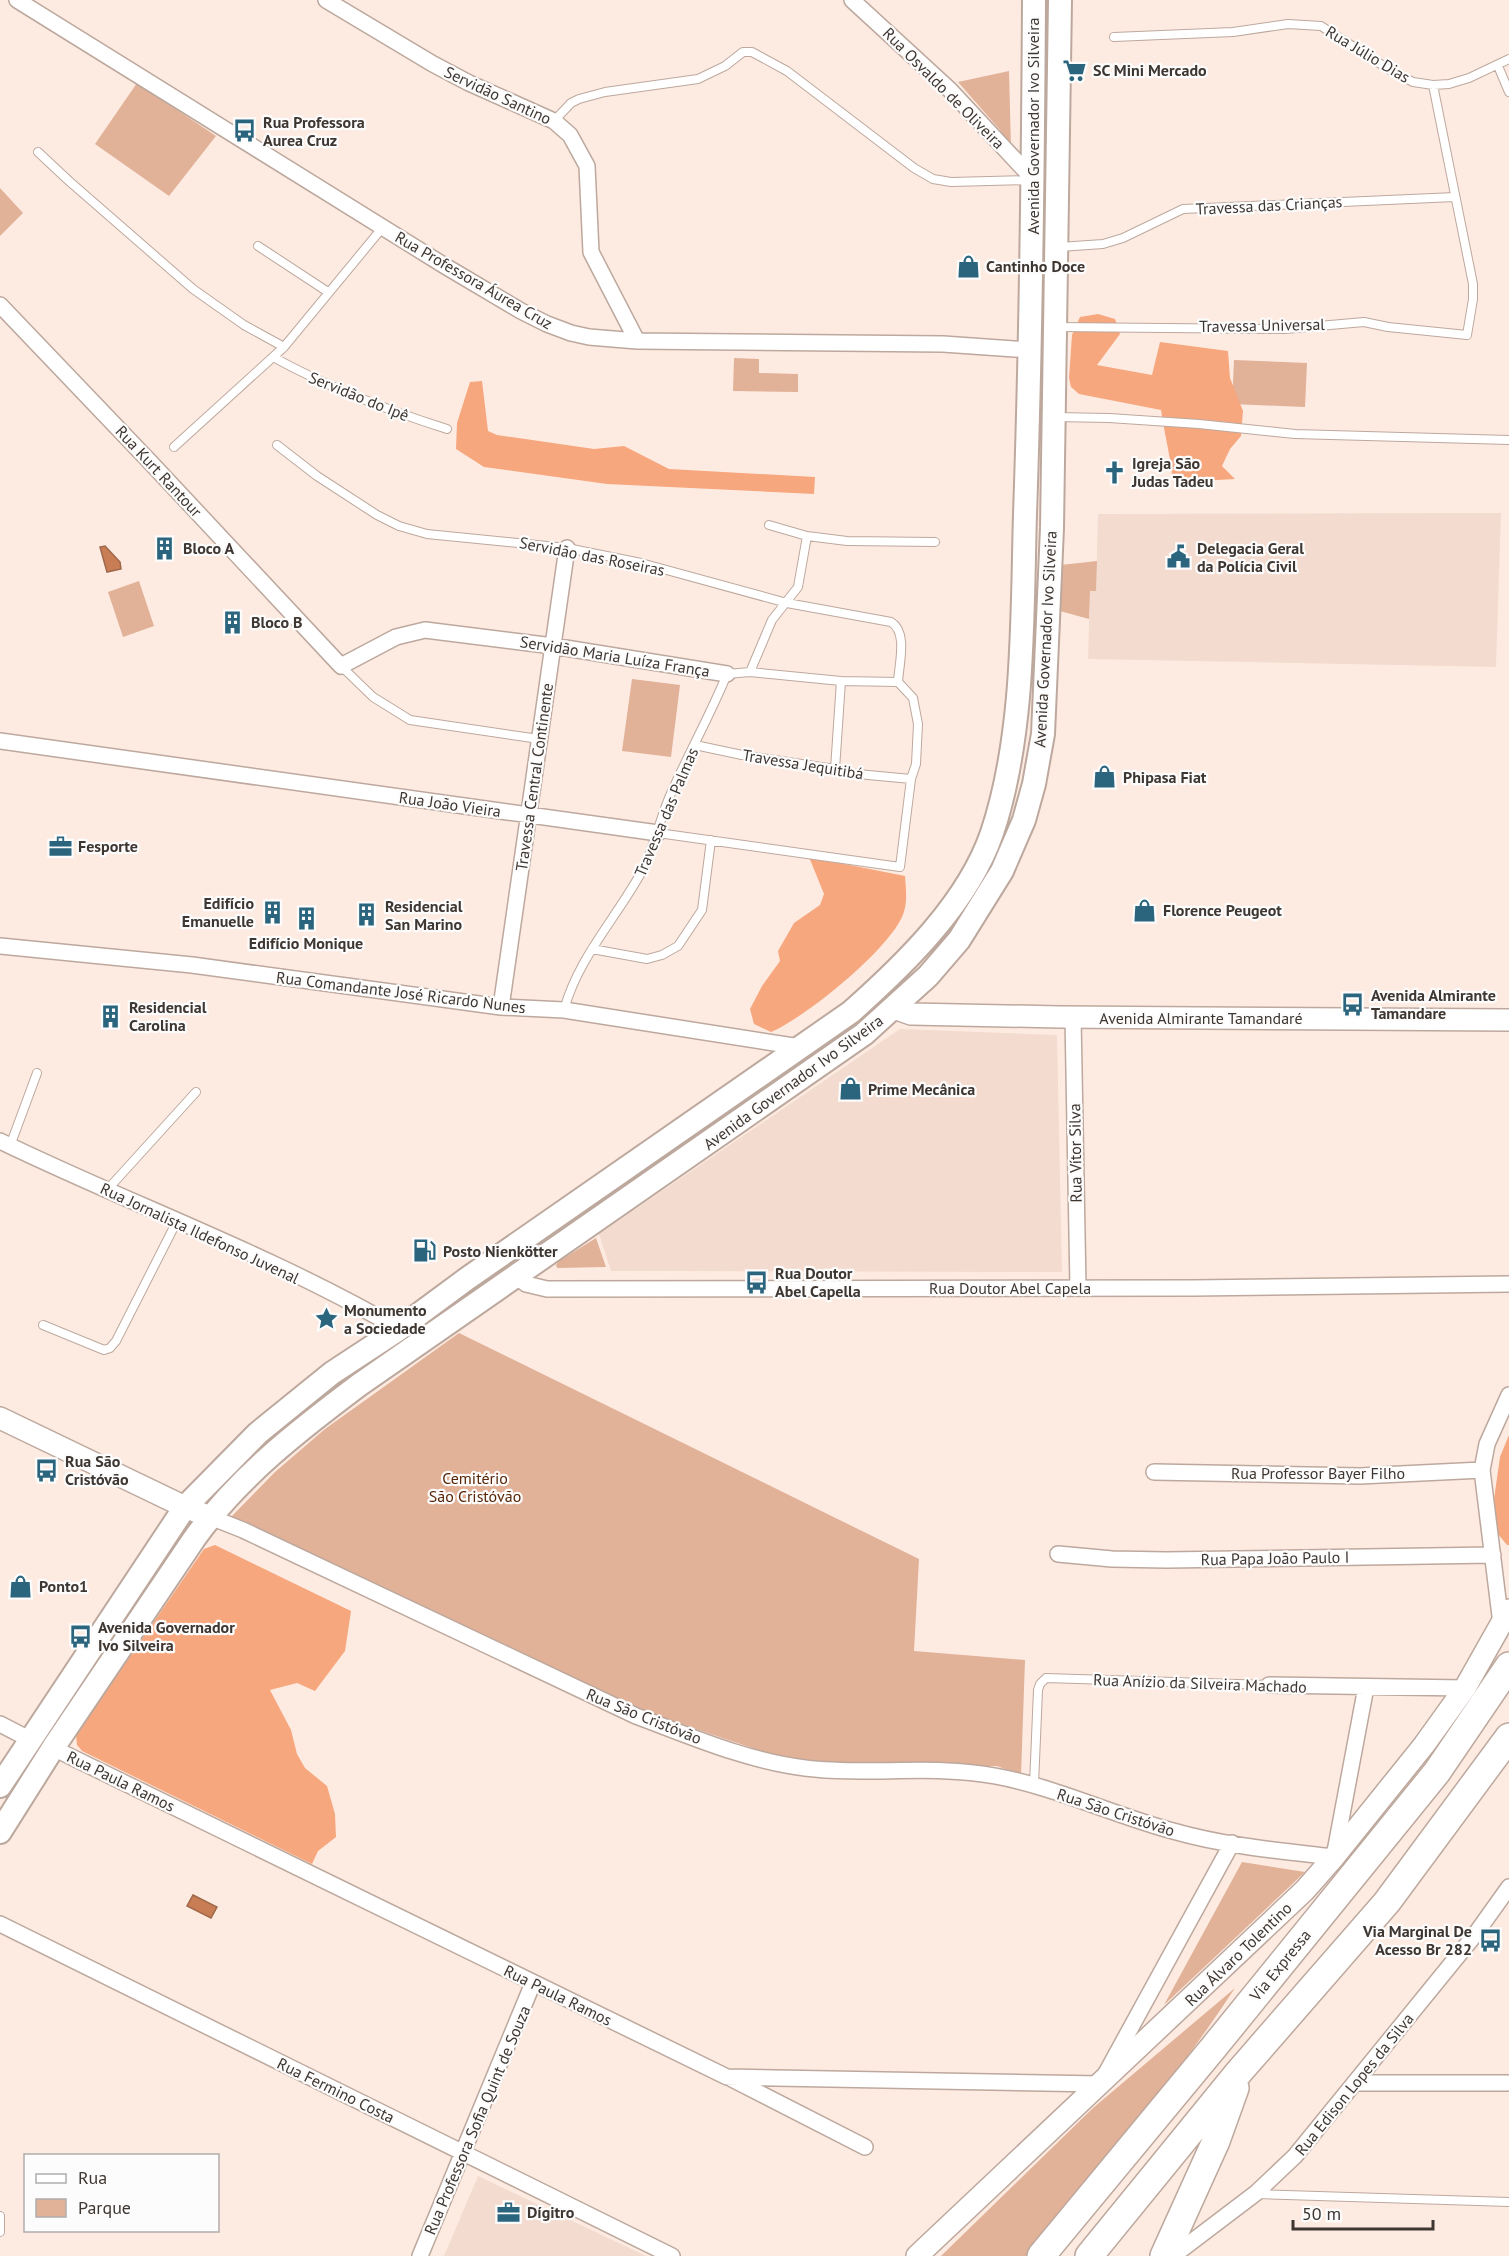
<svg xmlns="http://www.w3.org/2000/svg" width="1509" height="2256" font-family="'PT Sans',sans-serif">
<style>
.built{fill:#f3dbcf}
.green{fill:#e1b198}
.forest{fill:#f7a77d}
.water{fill:#c97d54;stroke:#9f684a;stroke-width:1.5}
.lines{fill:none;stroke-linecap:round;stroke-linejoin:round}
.lane-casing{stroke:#bda89d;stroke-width:10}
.street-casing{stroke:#bda89d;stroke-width:18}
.secondary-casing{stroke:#bda89d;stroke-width:24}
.primary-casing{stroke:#bda89d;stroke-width:26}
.highway-casing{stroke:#bda89d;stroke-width:30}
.lane{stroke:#fff;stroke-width:8}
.street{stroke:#fff;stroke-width:15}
.secondary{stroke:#fff;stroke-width:21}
.primary{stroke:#fff;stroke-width:22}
.highway{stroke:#fff;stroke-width:27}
.labels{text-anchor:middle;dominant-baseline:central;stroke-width:4.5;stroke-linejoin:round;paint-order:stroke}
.street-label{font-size:16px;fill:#3e3631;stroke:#fcfcfc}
.poi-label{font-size:16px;font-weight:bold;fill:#3e3631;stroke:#fcfcfc;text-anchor:start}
.park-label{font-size:16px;fill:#572606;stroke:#fcfcfc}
</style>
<rect width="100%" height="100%" fill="#fdebe2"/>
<path class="built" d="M1501,513L1496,667L1088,659L1090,591L1096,590L1098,514Z
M900,1029L1057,1035L1062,1272L611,1271L599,1234Z
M478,2176L646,2256H444Z"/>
<path class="green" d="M1009,71L1011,149L1000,130L958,82Z
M137,83L216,136L169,196L95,144Z
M0,188L23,213L0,236Z
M734,358L759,359V373L798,374V392L733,391Z
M1234,360L1307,363L1305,407L1232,404Z
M1097,561L1096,591H1090L1089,619L1060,611L1061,565Z
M139,581L154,626L123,637L108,592Z
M632,679L680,685L671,757L622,751Z
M596,1238L606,1267L557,1268L556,1265L559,1261Z
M459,1333L919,1559L914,1651L1025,1660L1021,1775L997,1766H824L767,1753L625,1705L231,1517L275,1472L325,1429Z
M1242,1862L1305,1872L1164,2005Z
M1235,1988C1173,2082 1102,2169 1030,2256H941L1093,2108Z"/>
<path class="forest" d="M1098,314L1115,319L1120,334L1097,365L1152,375L1160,342L1228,351L1230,378L1243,411L1241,436L1230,449L1222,466L1235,479L1200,481L1172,476C1170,453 1164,432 1161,410L1079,394L1071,387L1069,378L1072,335L1080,317Z
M482,381L488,431L497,435L594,449L624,446L669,469L815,477L814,494L607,484L484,467L456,449L457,423L470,382Z
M809,857L905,876C906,891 908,904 902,917C886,952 806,1017 771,1032L754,1024L750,1009L762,986L780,961L778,951L794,923L820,905L824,894Z
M1509,1435V1545H1507L1498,1534L1494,1499L1500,1457Z
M215,1545L351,1611L345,1651L315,1691L297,1683L270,1690L291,1730L297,1754L305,1768L327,1786L335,1814L336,1837L318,1851L312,1864L82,1751L77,1745L76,1735L204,1549Z"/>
<path class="water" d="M105,546L120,562L121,569L107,572L100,547Z
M193,1895L217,1907L211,1918L187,1906Z"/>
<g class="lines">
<defs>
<path id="lane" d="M1114,37L1233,32L1288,24L1321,26L1393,72L1413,82L1433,85L1449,84L1469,78L1509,59
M1498,66L1509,92
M554,121L571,103L579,99L605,92L698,79L725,66L743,52H752L787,71L914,168L933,179L951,182L1032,180
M38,152L69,181L193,289L244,325L284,347
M258,246L328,292
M1059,247L1103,244L1123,238L1183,209L1455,197
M1057,327L1285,329L1364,322L1388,327L1467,335L1473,299V284L1433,85
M273,357C329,388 387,410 447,429
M1055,417L1109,418L1199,424L1295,434L1509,440
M277,445L317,476L377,515L399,526L427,534L567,548L641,563L787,603L891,622C908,632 899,664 898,682L913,698L918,724L916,764L911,779L900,867L658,833
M174,447L284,347L383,227
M769,525L807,536L847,541L935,542
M341,666L373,697L410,720L539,739
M750,672L772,620L798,587L807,536
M695,745L742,755L835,769L847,773L911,779
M835,769L841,681
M592,949L647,959L662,955L678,946L702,910L711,840
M564,1010C578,958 617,917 642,871C654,847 659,822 669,798C687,756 710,716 727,674L750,672L841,681L898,682
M10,1146L37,1073
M107,1190L196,1092
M43,1325L104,1350L110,1348L116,1341L177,1221
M1034,1785L1038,1690L1040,1684L1046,1678L1269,1685
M1258,2194L1509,2202
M0,2216V2232"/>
<path id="street" d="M17,0L445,266L521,311L547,324L571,333L589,337L637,341L943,344L1030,350
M326,0L433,64L469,83L554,121L570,135L587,166L591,252L637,341
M852,0L950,90L1033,179
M0,305L152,464L341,666L396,637L425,630L553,646L727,674
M0,741L658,833
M0,946L192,965L501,1007L564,1010L800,1047
M501,1007L567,548
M1073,1017L1078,1288
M0,1141C132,1205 272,1255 399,1329
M515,1276L526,1284L547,1289L1193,1288L1509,1284
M1154,1472L1360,1476L1482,1470
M210,1517L243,1530L636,1716C690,1736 747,1761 805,1768C868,1776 932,1764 995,1776C1056,1787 1113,1815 1173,1831C1225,1846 1281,1851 1334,1857L1366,1687
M1058,1554L1112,1559L1166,1560L1493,1555
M1501,1624L1482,1470L1487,1444L1509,1395
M1269,1685L1465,1688
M0,1724L31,1740
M53,1748L727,2077L1100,2084L1232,1843
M0,1924L672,2256
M732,2079L865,2147
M1354,2083H1509
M420,2256L533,1983
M1173,2256L1256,2193L1295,2156L1474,1936L1509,1887"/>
<path id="secondary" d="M894,1008L911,1014L1060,1017L1509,1020
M0,1418L185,1507L210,1517
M917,2256L1305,1890L1334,1857L1424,1745L1465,1688L1509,1610"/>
<path id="primary" d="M0,1786L185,1507L258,1433L332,1373L399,1329L468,1278L851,1012C905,964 968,903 992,833C1025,734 1022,617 1025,514C1031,343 1033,172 1034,0
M0,1832L53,1748L194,1539C238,1477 299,1430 359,1385L864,1034L928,976L959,940L1002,871L1024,820L1034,784L1043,734L1052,528L1060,0"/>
<path id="highway" d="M1041,2256L1214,2047L1437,1772L1509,1666
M1089,2256L1239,2072L1387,1902L1509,1737
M1164,2256L1216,2141L1235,2088"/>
</defs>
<use href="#lane" class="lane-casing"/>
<use href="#street" class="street-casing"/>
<use href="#secondary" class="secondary-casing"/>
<use href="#primary" class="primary-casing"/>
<use href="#highway" class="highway-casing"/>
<use href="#lane" class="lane"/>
<use href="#street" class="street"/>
<use href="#secondary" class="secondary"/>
<use href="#primary" class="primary"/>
<use href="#highway" class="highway"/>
</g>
<defs>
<symbol id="supermarket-bare" viewBox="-9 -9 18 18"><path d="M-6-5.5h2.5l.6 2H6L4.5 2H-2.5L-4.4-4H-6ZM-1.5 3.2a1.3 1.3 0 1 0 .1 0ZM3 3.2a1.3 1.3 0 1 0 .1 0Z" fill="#2a657d" stroke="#fcfcfc" stroke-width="2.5" paint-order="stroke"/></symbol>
<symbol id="bus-bare" viewBox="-9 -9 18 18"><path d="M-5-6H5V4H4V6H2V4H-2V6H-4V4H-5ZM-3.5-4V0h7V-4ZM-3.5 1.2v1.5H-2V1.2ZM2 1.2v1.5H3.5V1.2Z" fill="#2a657d" stroke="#fcfcfc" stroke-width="2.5" paint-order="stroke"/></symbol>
<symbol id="shop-bare" viewBox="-9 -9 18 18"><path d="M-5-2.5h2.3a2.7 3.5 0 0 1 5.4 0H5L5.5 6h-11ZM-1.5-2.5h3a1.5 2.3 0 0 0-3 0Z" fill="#2a657d" stroke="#fcfcfc" stroke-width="2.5" paint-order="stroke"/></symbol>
<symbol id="church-bare" viewBox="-9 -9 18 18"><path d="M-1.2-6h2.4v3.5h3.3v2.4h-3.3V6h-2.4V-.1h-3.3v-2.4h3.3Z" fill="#2a657d" stroke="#fcfcfc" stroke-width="2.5" paint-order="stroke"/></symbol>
<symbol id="building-bare" viewBox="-9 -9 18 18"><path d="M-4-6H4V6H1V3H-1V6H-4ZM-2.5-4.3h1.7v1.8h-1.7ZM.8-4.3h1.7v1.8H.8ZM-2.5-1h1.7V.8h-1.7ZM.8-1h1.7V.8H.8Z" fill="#2a657d" stroke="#fcfcfc" stroke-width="2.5" paint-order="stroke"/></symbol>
<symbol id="civic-bare" viewBox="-9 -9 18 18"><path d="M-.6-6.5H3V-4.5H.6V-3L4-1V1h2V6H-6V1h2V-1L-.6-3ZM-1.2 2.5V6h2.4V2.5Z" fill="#2a657d" stroke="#fcfcfc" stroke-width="2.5" paint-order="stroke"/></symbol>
<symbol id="office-bare" viewBox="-9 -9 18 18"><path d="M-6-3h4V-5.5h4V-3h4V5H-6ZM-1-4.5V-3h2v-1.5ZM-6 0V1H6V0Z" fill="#2a657d" stroke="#fcfcfc" stroke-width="2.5" paint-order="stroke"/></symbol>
<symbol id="fuel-bare" viewBox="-9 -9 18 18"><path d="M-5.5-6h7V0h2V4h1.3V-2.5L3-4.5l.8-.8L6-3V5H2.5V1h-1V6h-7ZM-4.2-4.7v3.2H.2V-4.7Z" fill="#2a657d" stroke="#fcfcfc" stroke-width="2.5" paint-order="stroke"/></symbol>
<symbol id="sight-bare" viewBox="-9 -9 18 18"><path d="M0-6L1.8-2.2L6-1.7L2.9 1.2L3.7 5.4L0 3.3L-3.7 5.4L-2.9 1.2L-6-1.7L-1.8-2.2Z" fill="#2a657d" stroke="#fcfcfc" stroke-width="2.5" paint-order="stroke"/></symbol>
</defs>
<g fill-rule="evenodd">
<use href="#supermarket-bare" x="1058" y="54" width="33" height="33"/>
<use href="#bus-bare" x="228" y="114" width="33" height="33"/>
<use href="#shop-bare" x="952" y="250" width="33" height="33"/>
<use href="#church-bare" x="1098" y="456" width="33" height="33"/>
<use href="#building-bare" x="148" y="532" width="33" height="33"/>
<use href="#civic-bare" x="1162" y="540" width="33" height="33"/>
<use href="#building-bare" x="216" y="606" width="33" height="33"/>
<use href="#shop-bare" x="1088" y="760" width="33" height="33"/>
<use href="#office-bare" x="44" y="830" width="33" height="33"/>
<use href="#shop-bare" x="1128" y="894" width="33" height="33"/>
<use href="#building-bare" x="256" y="896" width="33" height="33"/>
<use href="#building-bare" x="350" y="898" width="33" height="33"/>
<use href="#building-bare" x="290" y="902" width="33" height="33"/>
<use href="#bus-bare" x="1336" y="988" width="33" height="33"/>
<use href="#building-bare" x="94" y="1000" width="33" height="33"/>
<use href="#shop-bare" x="834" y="1072" width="33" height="33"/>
<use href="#fuel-bare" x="408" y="1234" width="33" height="33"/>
<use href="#bus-bare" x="740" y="1266" width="33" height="33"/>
<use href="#sight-bare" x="310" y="1302" width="33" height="33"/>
<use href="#bus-bare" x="30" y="1454" width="33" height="33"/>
<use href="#shop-bare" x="4" y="1570" width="33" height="33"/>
<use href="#bus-bare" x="64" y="1620" width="33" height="33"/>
<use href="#bus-bare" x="1474" y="1924" width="33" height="33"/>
<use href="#office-bare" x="492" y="2196" width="33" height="33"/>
</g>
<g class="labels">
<g class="street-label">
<text transform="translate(1368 54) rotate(31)">Rua Júlio Dias</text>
<text transform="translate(944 88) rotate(45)">Rua Osvaldo de Oliveira</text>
<text transform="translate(498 95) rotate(25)">Servidão Santino</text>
<text transform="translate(1033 126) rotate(-90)">Avenida Governador Ivo Silveira</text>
<text transform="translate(1269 205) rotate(-3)">Travessa das Crianças</text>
<text transform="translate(474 280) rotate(30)">Rua Professora Áurea Cruz</text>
<text transform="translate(1262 325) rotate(-1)">Travessa Universal</text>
<text transform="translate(359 396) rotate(22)">Servidão do Ipê</text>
<text transform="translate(159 471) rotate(47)">Rua Kurt Rantour</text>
<text transform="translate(592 556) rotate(11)">Servidão das Roseiras</text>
<text transform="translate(1045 639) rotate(-87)">Avenida Governador Ivo Silveira</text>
<text transform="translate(615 656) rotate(9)">Servidão Maria Luíza França</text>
<text transform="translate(803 764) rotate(9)">Travessa Jequitibá</text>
<text transform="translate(534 777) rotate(-82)">Travessa Central Continente</text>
<text transform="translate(450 804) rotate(8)">Rua João Vieira</text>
<text transform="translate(666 812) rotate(-67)">Travessa das Palmas</text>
<text transform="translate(401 992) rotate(7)">Rua Comandante José Ricardo Nunes</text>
<text x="1201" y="1018">Avenida Almirante Tamandaré</text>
<text transform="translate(793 1082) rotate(-36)">Avenida Governador Ivo Silveira</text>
<text transform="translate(1075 1153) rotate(-91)">Rua Vítor Silva</text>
<text transform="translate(200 1233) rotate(25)">Rua Jornalista Ildefonso Juvenal</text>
<text x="1010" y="1288">Rua Doutor Abel Capela</text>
<text x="1318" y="1473">Rua Professor Bayer Filho</text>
<text transform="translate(1275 1558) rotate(-1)">Rua Papa João Paulo I</text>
<text transform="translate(1200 1683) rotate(2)">Rua Anízio da Silveira Machado</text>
<text transform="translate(644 1716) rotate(22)">Rua São Cristóvão</text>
<text transform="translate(121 1781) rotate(26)">Rua Paula Ramos</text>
<text transform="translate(1116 1812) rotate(18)">Rua São Cristóvão</text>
<text transform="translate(1238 1954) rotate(-44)">Rua Álvaro Tolentino</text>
<text transform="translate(1280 1965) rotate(-51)">Via Expressa</text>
<text transform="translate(558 1995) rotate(26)">Rua Paula Ramos</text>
<text transform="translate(1354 2084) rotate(-51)">Rua Edison Lopes da Silva</text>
<text transform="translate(336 2090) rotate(26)">Rua Fermino Costa</text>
<text transform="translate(477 2120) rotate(-67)">Rua Professora Sofia Quint de Souza</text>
</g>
<g class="poi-label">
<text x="1093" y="70">SC Mini Mercado</text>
<text x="263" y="122">Rua Professora<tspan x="263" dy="18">Aurea Cruz</tspan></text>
<text x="986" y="266">Cantinho Doce</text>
<text x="1132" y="463">Igreja São<tspan x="1132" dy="18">Judas Tadeu</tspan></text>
<text x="183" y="548">Bloco A</text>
<text x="1197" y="548">Delegacia Geral<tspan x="1197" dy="18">da Polícia Civil</tspan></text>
<text x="251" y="622">Bloco B</text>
<text x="1123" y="777">Phipasa Fiat</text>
<text x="78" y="846">Fesporte</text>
<text x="254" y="903" text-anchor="end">Edifício<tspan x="254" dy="18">Emanuelle</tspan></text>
<text x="385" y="906">Residencial<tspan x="385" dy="18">San Marino</tspan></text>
<text x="1163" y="910">Florence Peugeot</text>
<text x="306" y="943" text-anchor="middle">Edifício Monique</text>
<text x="1371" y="995">Avenida Almirante<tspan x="1371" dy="18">Tamandare</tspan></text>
<text x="129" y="1007">Residencial<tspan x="129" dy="18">Carolina</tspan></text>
<text x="868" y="1089">Prime Mecânica</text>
<text x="443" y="1251">Posto Nienkötter</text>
<text x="775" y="1273">Rua Doutor<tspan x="775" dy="18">Abel Capella</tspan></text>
<text x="344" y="1310">Monumento<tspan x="344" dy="18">a Sociedade</tspan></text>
<text x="65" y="1461">Rua São<tspan x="65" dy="18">Cristóvão</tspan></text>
<text x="39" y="1586">Ponto1</text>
<text x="98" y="1627">Avenida Governador<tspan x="98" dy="18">Ivo Silveira</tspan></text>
<text x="1472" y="1931" text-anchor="end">Via Marginal De<tspan x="1472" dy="18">Acesso Br 282</tspan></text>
<text x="527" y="2212">Dígitro</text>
</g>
<g class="park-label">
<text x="475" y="1478">Cemitério<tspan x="475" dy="18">São Cristóvão</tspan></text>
</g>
</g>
<rect x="24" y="2154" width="195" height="78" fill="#fcfcfc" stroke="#b0adab" stroke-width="1.5"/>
<rect x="36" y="2174" width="30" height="9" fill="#ffffff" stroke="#b0adab" stroke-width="1.5"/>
<text x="78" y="2184" font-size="18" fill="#3e3631">Rua</text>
<rect x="36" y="2199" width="30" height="18" fill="#e1b198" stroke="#b0adab" stroke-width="1.5"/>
<text x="78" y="2214" font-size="18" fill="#3e3631">Parque</text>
<path d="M1293 2220v9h140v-9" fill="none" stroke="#3e3631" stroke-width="3"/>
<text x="1302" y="2220" font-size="18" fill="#3e3631" stroke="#fcfcfc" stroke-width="4.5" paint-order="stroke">50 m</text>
</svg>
